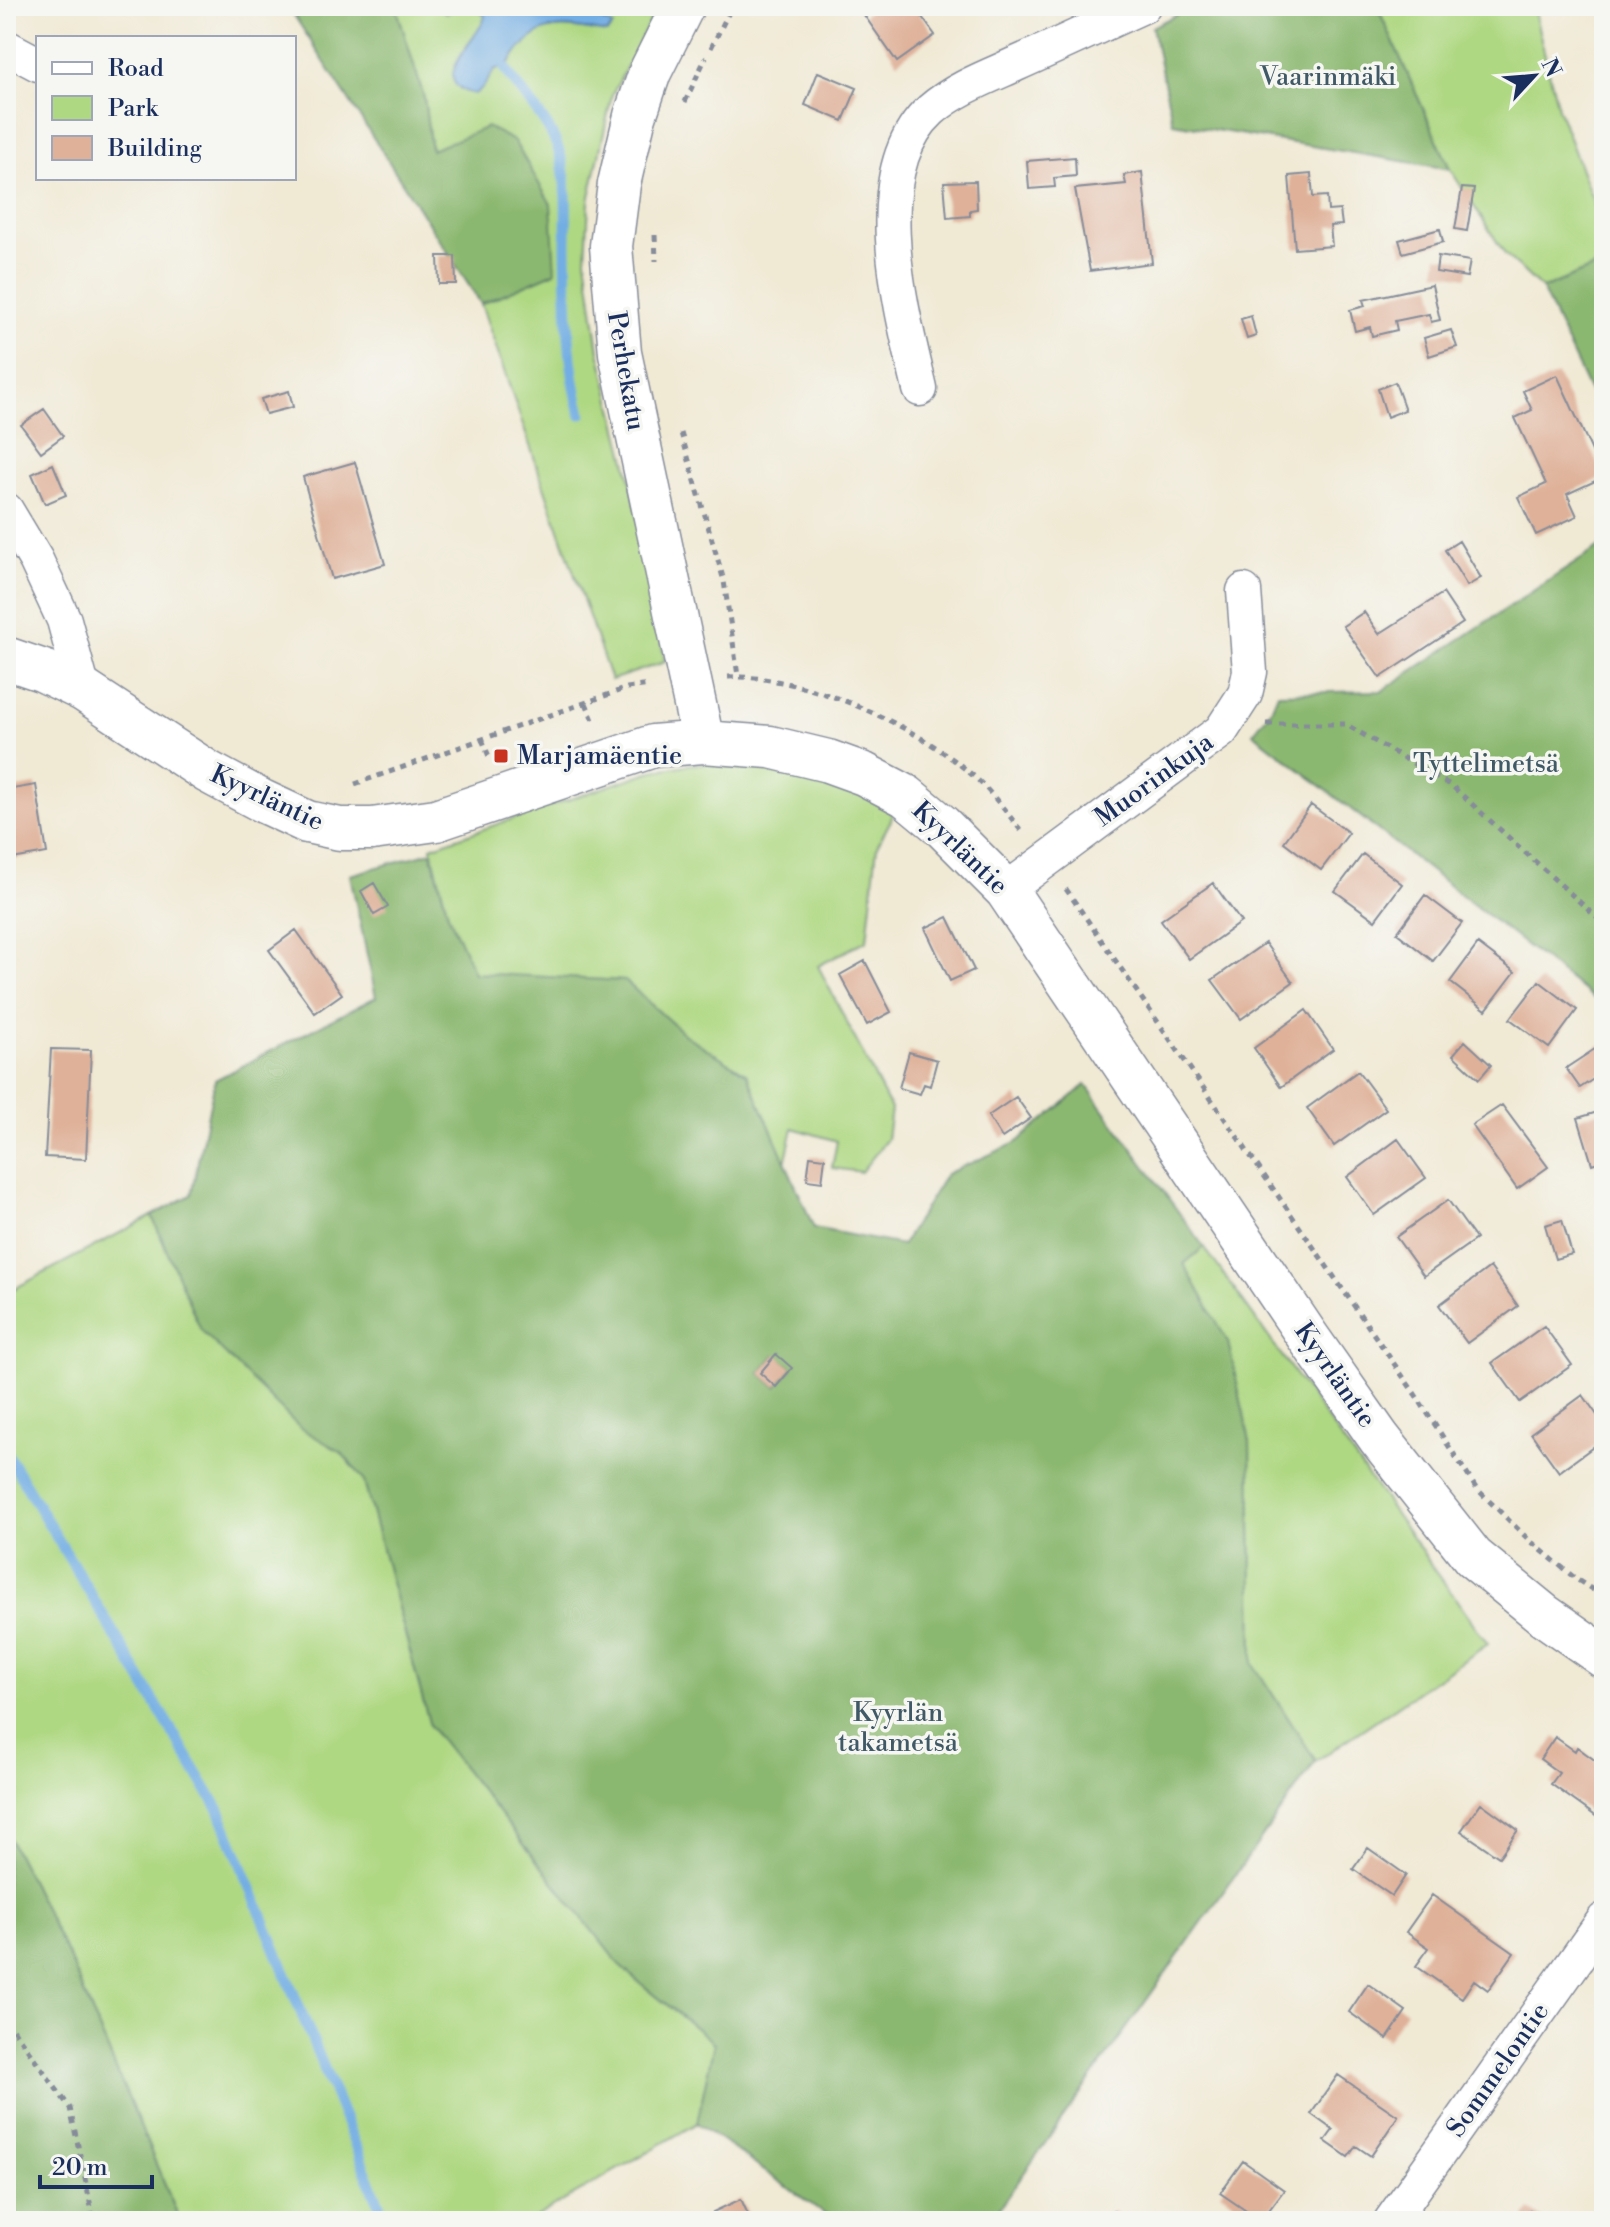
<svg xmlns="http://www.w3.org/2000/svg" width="1610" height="2227" font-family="'Libre Bodoni',serif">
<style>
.green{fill:#afd882;stroke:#658470;stroke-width:2}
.forest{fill:#8bb870;stroke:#537467;stroke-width:2;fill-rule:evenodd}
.water{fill:#72ade3;stroke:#466ea0;stroke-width:2}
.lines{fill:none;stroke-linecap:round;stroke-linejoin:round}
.stream{stroke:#72ade3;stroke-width:11}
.building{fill:#dfb199}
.minor-casing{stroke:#868c99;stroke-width:37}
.tertiary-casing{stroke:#868c99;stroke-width:45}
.path{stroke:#868c99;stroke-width:5;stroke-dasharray:6 6;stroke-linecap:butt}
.minor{stroke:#fff;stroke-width:34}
.tertiary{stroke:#fff;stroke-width:42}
.poi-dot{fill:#c8321e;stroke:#f6f6f2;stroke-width:3}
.labels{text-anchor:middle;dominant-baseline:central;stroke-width:7;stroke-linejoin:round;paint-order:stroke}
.park-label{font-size:26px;fill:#405967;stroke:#f6f6f2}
.street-label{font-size:26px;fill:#1b2f5e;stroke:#f6f6f2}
.poi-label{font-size:26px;fill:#1b2f5e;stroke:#f6f6f2;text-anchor:start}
</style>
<rect width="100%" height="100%" fill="#f6f6f2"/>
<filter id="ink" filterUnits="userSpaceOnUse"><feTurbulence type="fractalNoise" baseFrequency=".0125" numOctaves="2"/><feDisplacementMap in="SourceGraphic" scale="16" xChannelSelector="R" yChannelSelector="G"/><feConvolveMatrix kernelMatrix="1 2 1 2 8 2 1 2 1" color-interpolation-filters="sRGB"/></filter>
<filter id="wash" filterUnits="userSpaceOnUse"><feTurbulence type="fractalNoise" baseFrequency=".006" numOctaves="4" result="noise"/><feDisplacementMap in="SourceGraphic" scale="32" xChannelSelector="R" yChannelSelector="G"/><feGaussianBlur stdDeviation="1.8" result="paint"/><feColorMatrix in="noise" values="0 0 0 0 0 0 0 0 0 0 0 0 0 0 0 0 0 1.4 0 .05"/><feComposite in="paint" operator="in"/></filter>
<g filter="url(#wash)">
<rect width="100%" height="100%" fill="#f0e9d4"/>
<path class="green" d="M393,6H439L446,13C462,7 474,1 485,16L484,24L466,47L484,86L495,69L505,68C538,21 553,23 607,33L613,26L596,17L592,6H658L612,95L589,201L586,259L599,351L631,481L665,662L611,680L481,304L555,272L431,150L424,98L398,13Z
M1377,6H1535L1537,23L1558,108L1604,231V263L1542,289L1505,254L1450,169Z
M721,762C785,768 838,777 893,813L891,820L877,846L867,940L818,966L891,1109L887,1139L861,1172L832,1168L837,1141L793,1128L785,1163L747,1074L685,1035L625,981L474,974L448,914L431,847L649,772L686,765Z
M152,1216L201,1330L300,1427L341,1452L363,1478L430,1726L622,1968L714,2043L697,2123L529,2221H180L70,1960L6,1832V1293Z
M1204,1247L1488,1644L1316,1761L1253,1664L1250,1442L1184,1264Z"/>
<path class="forest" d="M288,6H393L398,13L424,98L431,150L487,127L514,141L551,204L555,272L481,304Z
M1193,6H1377L1450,169L1173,123L1152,27Z
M1604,263V422L1542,289Z
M1604,544V1006L1253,733L1271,710L1278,693L1382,691Z
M431,852L448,914L474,973L625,981L685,1035L747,1074L814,1228L902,1245L946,1174L1016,1143L1086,1085L1204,1247L1184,1264L1228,1342L1250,1442L1253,1664L1316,1761L990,2221H835L697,2123L714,2043L622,1968L430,1726L363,1478L341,1452L300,1428L201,1330L152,1216L191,1195L215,1080L376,997L350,875ZM775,1355L792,1368L776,1387L760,1373Z
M6,1832L70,1960L180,2221H6Z"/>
<path class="water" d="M474,6L554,8L596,17L613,26L607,33C553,23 538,21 505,68L495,69L484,86L475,94C422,84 481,38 485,16Z"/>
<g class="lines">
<path class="stream" d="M505,68C525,100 554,124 562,162C568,190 566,220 566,248C567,303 567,362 581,414
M6,1452L219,1810L386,2221"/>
</g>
<g id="blocks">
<path class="building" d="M877,6H914L935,35L897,62L864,15Z
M818,72L857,88L843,121L805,105Z
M1075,157L1076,176L1054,178L1055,187L1029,189L1027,161Z
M1142,172L1152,263L1090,271L1075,189L1126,184L1124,175Z
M1311,174L1313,197L1327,196L1328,211L1340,210L1342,225L1330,226L1332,246L1295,249L1289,176Z
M976,181L977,209L970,210V216L947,218L944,182Z
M1462,188L1474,189L1467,231L1455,229Z
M1440,229L1443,242L1403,253L1399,240Z
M438,256H455L456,284H439Z
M1438,256L1470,261L1467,277L1436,272Z
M1432,285L1440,320L1431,322L1429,314L1395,321L1397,330L1372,336L1370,327L1355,331L1350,310L1365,306L1363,300Z
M1251,316L1256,336L1247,339L1241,319Z
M1451,330L1457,347L1429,356L1424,338Z
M1557,375L1604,477L1567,494L1577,516L1536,535L1518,497L1546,484L1515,418L1532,410L1523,391Z
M1395,382L1405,410L1387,417L1378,389Z
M289,391L293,407L266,414L261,399Z
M44,409L63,436L41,452L21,425Z
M355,462L385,564L332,579L303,477Z
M53,464L66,495L45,504L32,474Z
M1459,541L1481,578L1467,586L1445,550Z
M1443,593L1463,623L1380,678L1343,626L1364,612L1379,634Z
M36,785L47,853L6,860V790Z
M1311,805L1349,833L1321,870L1284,842Z
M1363,854L1402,884L1375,920L1335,891Z
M374,883L388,907L374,915L361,891Z
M1213,883L1241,922L1189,959L1161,920Z
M1425,895L1462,923L1433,961L1397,933Z
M948,917L974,970L950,981L925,928Z
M296,930L342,994L315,1013L269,950Z
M1265,943L1293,982L1241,1019L1212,980Z
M1478,944L1515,972L1486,1010L1450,982Z
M865,961L891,1012L867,1025L840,975Z
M1539,981L1577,1010L1549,1048L1510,1019Z
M1306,1010L1333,1049L1281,1087L1254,1048Z
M1465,1041L1491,1065L1479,1079L1453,1055Z
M1604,1043V1072L1580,1088L1566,1068Z
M51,1049L91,1050L86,1159L45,1157Z
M909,1052L937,1060L930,1086L924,1084L920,1094L899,1088Z
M1358,1071L1386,1109L1334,1146L1307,1108Z
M1016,1097L1031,1118L1002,1138L988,1116Z
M1502,1105L1548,1167L1517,1189L1472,1125Z
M1604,1110V1160L1592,1164L1578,1118Z
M1398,1139L1426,1178L1374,1215L1347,1177Z
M810,1156L825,1158L822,1182L807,1180Z
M1448,1200L1476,1239L1424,1276L1396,1237Z
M1562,1220L1572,1254L1555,1259L1545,1225Z
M1490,1267L1518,1306L1467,1343L1439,1305Z
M1544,1326L1572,1365L1520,1402L1492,1363Z
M776,1354L792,1368L776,1387L760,1373Z
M1583,1395L1604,1425V1439L1559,1472L1531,1433Z
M1555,1737L1575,1751L1577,1747L1604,1767V1822L1551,1784L1559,1773L1540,1759Z
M1481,1803L1518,1830L1499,1857L1461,1831Z
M1368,1848L1406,1875L1392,1896L1353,1869Z
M1432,1895L1514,1953L1488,1990L1474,1980L1462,1998L1416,1966L1429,1948L1406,1932Z
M1368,1984L1406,2011L1387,2039L1349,2012Z
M1338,2075L1398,2116L1371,2156L1356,2146L1348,2157L1325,2141L1333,2130L1311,2114Z
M1243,2161L1284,2190L1261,2221L1220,2193Z
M741,2199L751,2221H717L713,2212Z
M1530,2210L1546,2221H1522Z
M1113,2211L1126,2221H1105Z"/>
</g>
</g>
<g filter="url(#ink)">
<use href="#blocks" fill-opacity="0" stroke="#868c99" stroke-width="2"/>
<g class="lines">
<defs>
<path id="minor" d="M6,47L38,64
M920,389C902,312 863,172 931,110C955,89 987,77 1016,64C1059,45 1101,25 1143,6
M6,510L36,560L64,620L83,690
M1006,890L1221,731L1245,694L1250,672L1244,591
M1391,2221L1604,1920"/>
<path id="tertiary" d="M683,6L650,72L635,116L619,184L611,246L620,353L703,742
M6,658L44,671L83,690L208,772L262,801L307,822L340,829H372L436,820L653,746L703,742L770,747L828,761L864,774L906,796L941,825L1006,890L1308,1337L1379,1438L1473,1557L1544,1615L1604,1657"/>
</defs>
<use href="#minor" class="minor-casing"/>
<use href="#tertiary" class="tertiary-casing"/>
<path class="path" d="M711,48L732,6
M685,102L706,57
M655,235L656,261
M681,433L724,581L738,676
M728,677C803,674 914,724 970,773C990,790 1007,813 1023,833
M586,703L593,720
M1267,724H1345L1452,786L1604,924
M482,739L490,759
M355,784L627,688L650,685
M1066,889L1415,1394L1476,1488L1528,1539L1576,1579L1604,1597
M6,2019L70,2108L94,2221"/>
<use href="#minor" class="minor"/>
<use href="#tertiary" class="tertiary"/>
</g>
</g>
<rect class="poi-dot" x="493" y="748" width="16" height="16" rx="4"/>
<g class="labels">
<g class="park-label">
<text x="1328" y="77">Vaarinmäki</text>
<text x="1486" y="764">Tyttelimetsä</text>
<text x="898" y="1713">Kyyrlän<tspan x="898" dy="30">takametsä</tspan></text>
</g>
<g class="street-label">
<text transform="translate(626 371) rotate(80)">Perhekatu</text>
<text transform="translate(1154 780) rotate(-36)">Muorinkuja</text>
<text transform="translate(267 798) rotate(25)">Kyyrläntie</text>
<text transform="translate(960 848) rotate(44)">Kyyrläntie</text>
<text transform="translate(1335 1375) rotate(55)">Kyyrläntie</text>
<text transform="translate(1498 2070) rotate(-55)">Sommelontie</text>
</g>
<g class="poi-label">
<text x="517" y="756">Marjamäentie</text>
</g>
</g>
<rect width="1610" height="2227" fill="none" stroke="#f6f6f2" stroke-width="32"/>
<rect x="36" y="36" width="260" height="144" fill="#f6f6f2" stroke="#9ea6b7" stroke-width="2"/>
<rect x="52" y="62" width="40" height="12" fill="#ffffff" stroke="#9ea6b7" stroke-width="2"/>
<text x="108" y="76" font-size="24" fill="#1b2f5e">Road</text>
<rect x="52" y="96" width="40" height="24" fill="#afd882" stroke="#9ea6b7" stroke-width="2"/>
<text x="108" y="116" font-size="24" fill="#1b2f5e">Park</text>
<rect x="52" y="136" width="40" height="24" fill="#dfb199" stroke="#9ea6b7" stroke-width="2"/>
<text x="108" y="156" font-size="24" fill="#1b2f5e">Building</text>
<g transform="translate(1534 76) rotate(64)" stroke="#f6f6f2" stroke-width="6" paint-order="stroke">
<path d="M0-6L14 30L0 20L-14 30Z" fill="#1b2f5e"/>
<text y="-12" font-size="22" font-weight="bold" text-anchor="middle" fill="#1b2f5e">N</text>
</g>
<path d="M40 2175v12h112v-12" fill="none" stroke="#1b2f5e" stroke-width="4"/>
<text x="52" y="2175" font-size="24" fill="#1b2f5e" stroke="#f6f6f2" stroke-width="6" paint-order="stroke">20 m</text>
</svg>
